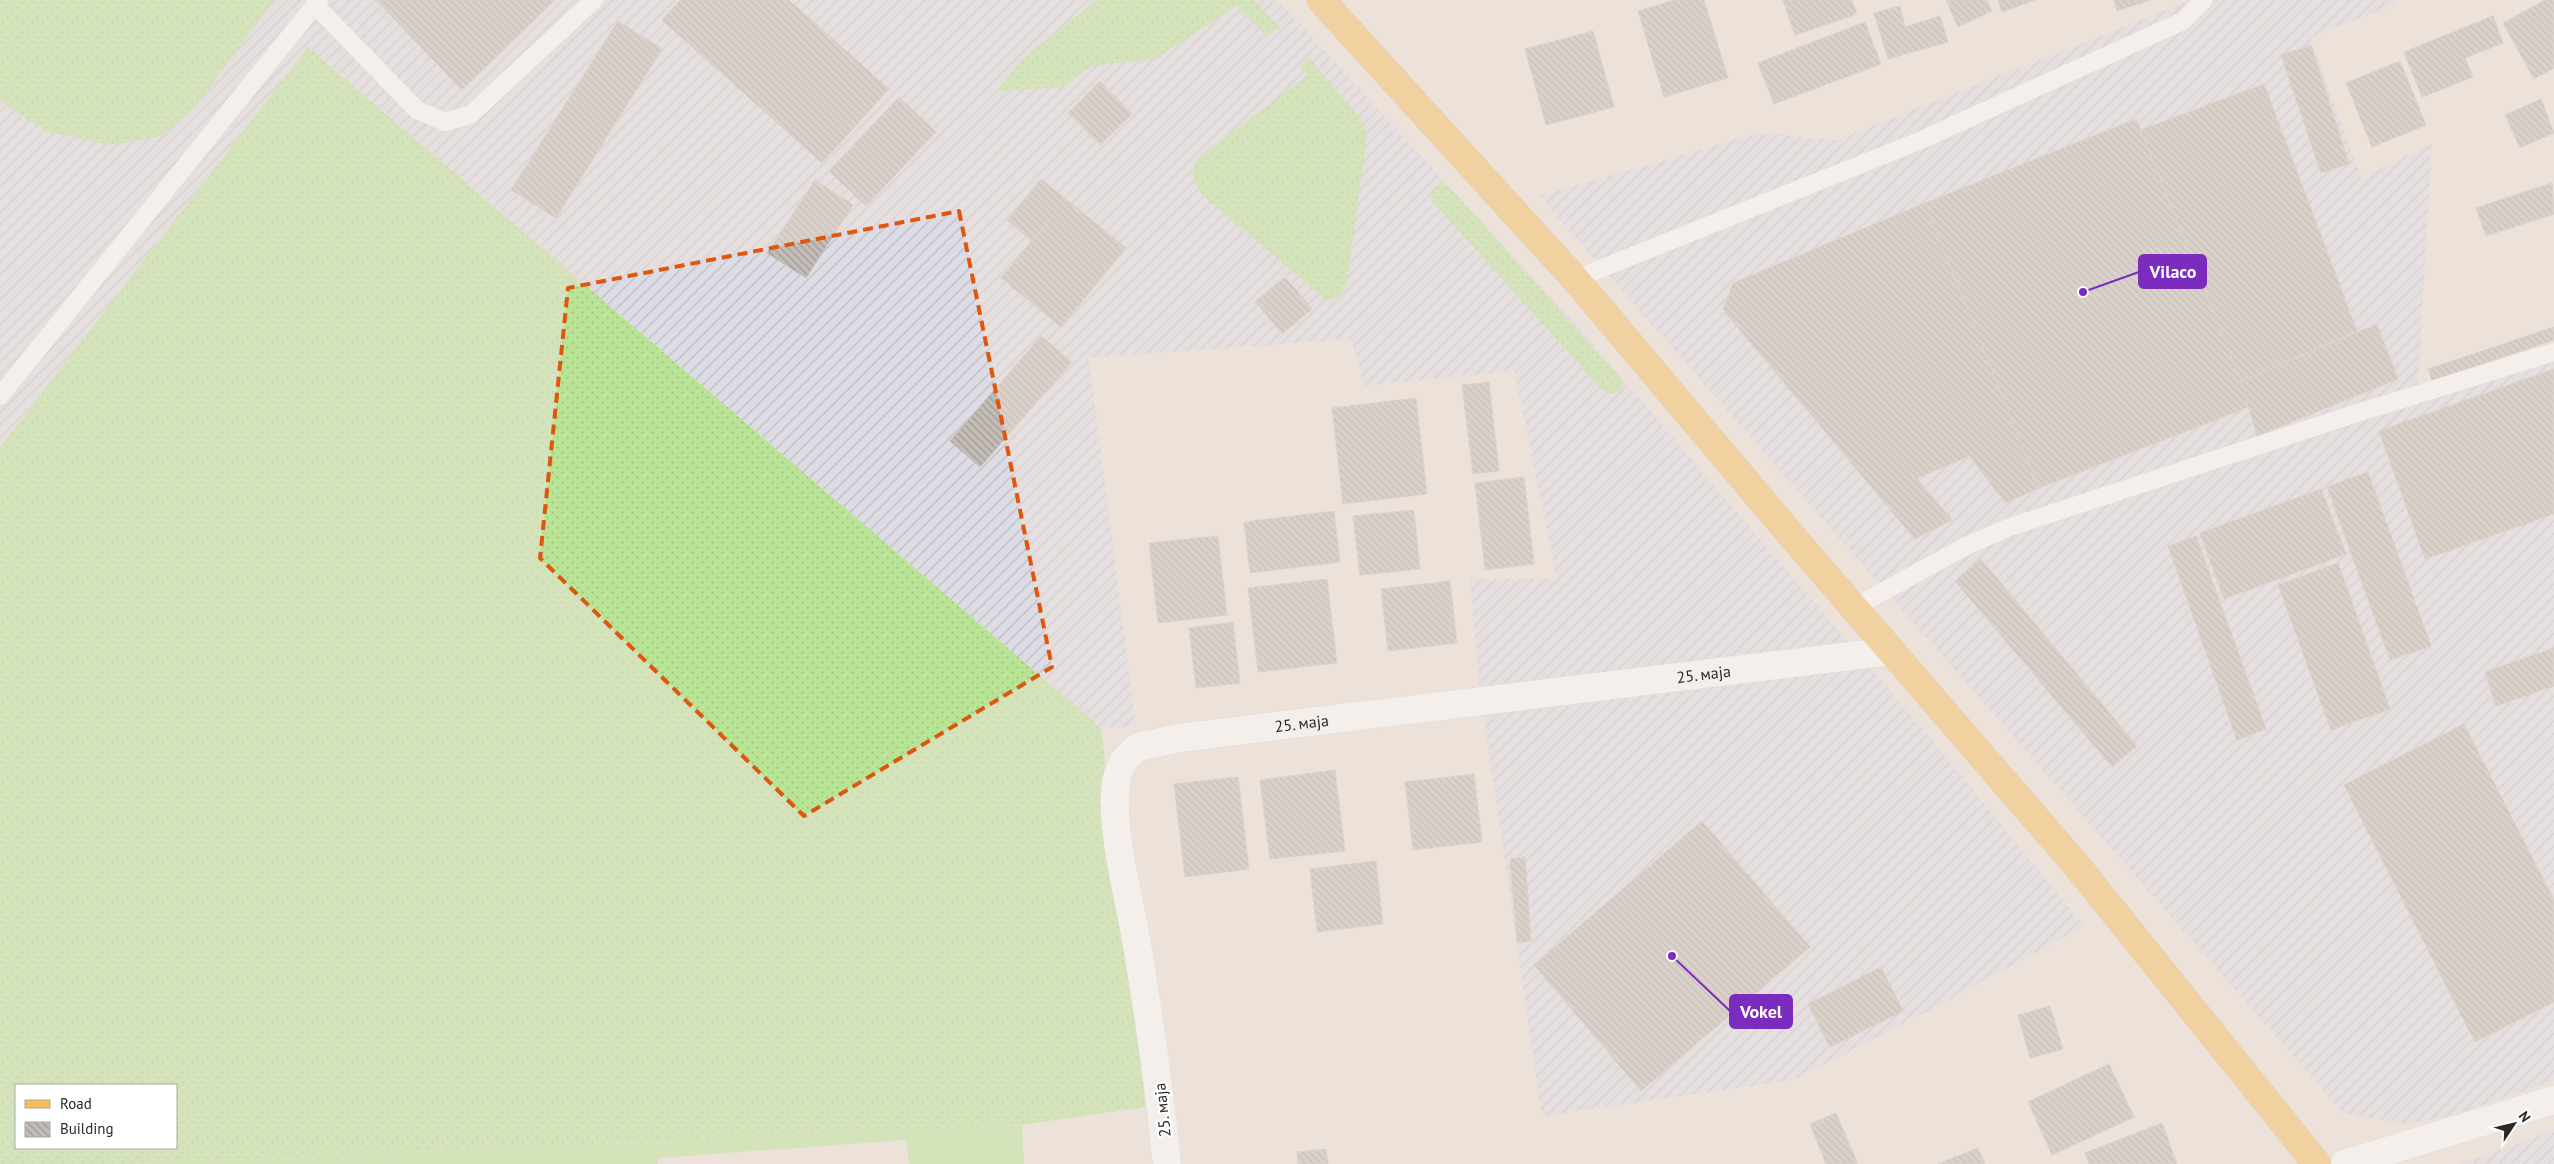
<svg xmlns="http://www.w3.org/2000/svg" width="2554" height="1164" font-family="'PT Sans',sans-serif">
<style>
.industrial{fill:url(#industrial-furrows)}
.grass{fill:url(#grass-dots);fill-rule:evenodd}
.garden{fill:#b9e495}
.building{fill:url(#building-back-hatch);stroke:#c7beb4}
.lines{fill:none;stroke-linecap:round;stroke-linejoin:round}
.service-casing{stroke:#cfd5e2;stroke-width:19}
.minor-casing{stroke:#cfd5e2;stroke-width:29}
.tertiary-casing{stroke:#cfd5e2;stroke-width:29}
.primary-casing{stroke:#c3c3c3;stroke-width:29}
.service{stroke:#fff;stroke-width:18}
.minor{stroke:#fff;stroke-width:28}
.tertiary{stroke:#fff;stroke-width:28}
.primary{stroke:#f4bd57;stroke-width:28}
.marked{fill:none;stroke:#de570d;stroke-width:4;stroke-dasharray:10 6;stroke-linejoin:round}
.labels{text-anchor:middle;dominant-baseline:central;stroke-width:4.5;stroke-linejoin:round;paint-order:stroke}
.street-label{font-size:16px;fill:#292929;stroke:#fff}
.leader{fill:none;stroke:#7b2cbf;stroke-width:2}
.callout-dot{fill:#7b2cbf;stroke:#fff;stroke-width:2}
.callout{fill:#7b2cbf;stroke:#7b2cbf;stroke-width:2}
.callout-label{font-size:18px;text-anchor:middle;font-weight:bold;fill:#fff}
</style>
<defs>
<pattern id="industrial-furrows" width="10" height="10" patternUnits="userSpaceOnUse" patternTransform="scale(1.25)"><rect width="10" height="10" fill="#dddbe4"/><path d="M-1 1l2-2M0 10L10 0M9 11l2-2" fill="none" stroke="#bebcc4"/></pattern>
<pattern id="grass-dots" width="8" height="8" patternUnits="userSpaceOnUse" patternTransform="scale(1.25)"><rect width="8" height="8" fill="#b9e495"/><path d="M2 2h.1M6 6h.1" fill="none" stroke="#9fc480" stroke-width="1.8" stroke-linecap="round"/></pattern>
<pattern id="building-back-hatch" width="6" height="6" patternUnits="userSpaceOnUse" patternTransform="scale(1.25)"><rect width="6" height="6" fill="#c4bcb7"/><path d="M-1 5l2 2M0 0l6 6M5-1l2 2" fill="none" stroke="#9f9995"/></pattern>
</defs>
<rect width="100%" height="100%" fill="#ece2da"/>
<path class="industrial" d="M0,0H1278L1580,329L1933,741L2084,926L1932,1009L1794,1080L1542,1116L1479,684L1470,579H1557L1514,371L1365,386L1351,339L1089,358L1136,727L1101,728L308,47L0,447Z
M2192,0H2393L2395,5L2310,37L2361,178L2432,144L2418,386L2554,346V1080L2452,1116L2408,1124L2344,1114L1539,196L1759,133L1836,140Z
M2554,1130V1164H2461Z"/>
<path class="grass" d="M0,0H274L193,110L160,136L112,145L45,131L0,100Z
M1097,0H1254L1280,27L1266,36L1237,5L1156,59L1091,66L1063,87L996,91L1024,57Z
M308,47L1101,728L1146,1107L1022,1125L134,1164H0V447ZM16,1085H176V1148H16Z
M1309,58L1361,119L1367,134L1347,283C1341,294 1338,302 1325,299L1205,197C1193,184 1188,171 1200,156L1308,75L1299,67Z
M1444,184L1455,193L1623,381L1621,391L1610,394L1602,390L1432,201L1430,193L1436,185Z"/>
<path class="garden" d="M1022,1125L1024,1164H909L906,1140L658,1158V1164H134Z"/>
<path class="building" d="M376,0H555L462,90Z
M680,0H789L889,89L822,163L662,20Z
M1675,0H1704L1728,78L1664,97L1638,11Z
M1783,0H1852L1857,14L1795,35Z
M1946,0H1987L1992,11L1958,27Z
M1998,0H2035L2002,12Z
M2114,0H2150L2117,11Z
M2545,0H2554V68L2534,79L2503,23Z
M1900,6L1905,27L1940,16L1948,42L1888,59L1874,13Z
M2493,16L2503,43L2465,58L2473,77L2422,97L2404,52Z
M618,21L662,49L556,218L511,190Z
M1865,22L1881,64L1774,104L1758,63Z
M1593,31L1614,107L1546,125L1525,49Z
M2311,45L2349,164L2321,173L2281,55Z
M2400,61L2426,125L2372,147L2346,83Z
M1100,81L1132,114L1100,145L1068,113Z
M2264,84L2357,331L2241,381L2141,130Z
M899,97L936,132L866,206L829,171Z
M2541,99L2554,133L2520,148L2505,115Z
M2136,119L2241,381L2249,407L2039,488L1925,203Z
M1041,179L1066,199L1032,241L1007,220Z
M815,180L853,205L806,278L767,253Z
M2552,183L2554,214L2486,236L2476,208Z
M1066,199L1126,248L1061,327L1001,278Z
M1925,203L2039,488L2005,503L1970,456L1917,478L1952,520L1915,539L1723,310L1733,283Z
M1285,277L1312,309L1282,334L1255,301Z
M2377,324L2398,379L2257,436L2241,381Z
M2554,327V340L2432,381L2428,369Z
M1041,336L1072,362L980,467L950,441Z
M2554,369V514L2425,559L2379,431Z
M1489,382L1499,471L1473,474L1462,385Z
M1416,398L1427,494L1343,504L1332,408Z
M2368,472L2431,646L2390,660L2327,487Z
M1524,477L1534,564L1485,570L1475,483Z
M2321,489L2346,554L2224,599L2200,533Z
M1414,510L1420,569L1360,575L1353,516Z
M1334,511L1340,562L1250,573L1244,522Z
M1218,536L1227,615L1158,623L1149,543Z
M2196,536L2266,729L2237,740L2168,546Z
M1981,559L2137,746L2112,767L1955,581Z
M2338,563L2390,709L2331,730L2278,585Z
M1327,579L1337,663L1258,672L1248,588Z
M1450,581L1457,643L1388,651L1381,589Z
M1233,622L1240,683L1196,688L1189,628Z
M2554,648V686L2496,706L2485,672Z
M2464,724L2554,900V1002L2475,1042L2344,785Z
M1335,770L1345,851L1270,859L1260,780Z
M1474,774L1482,842L1413,850L1405,782Z
M1238,777L1249,869L1185,877L1174,784Z
M1702,821L1810,947L1641,1091L1534,965Z
M1525,857L1531,941L1517,942L1510,859Z
M1376,861L1383,924L1317,932L1310,869Z
M1881,967L1903,1011L1830,1047L1808,1004Z
M2050,1006L2063,1049L2030,1058L2018,1015Z
M2109,1064L2134,1117L2052,1155L2028,1102Z
M1836,1113L1858,1164H1826L1810,1124Z
M2162,1123L2177,1164H2089L2085,1153Z
M1978,1148L1985,1164H1938Z
M1326,1149L1328,1164H1298L1297,1152Z"/>
<g class="lines">
<defs>
<path id="service" d="M315,5L417,110L445,122L470,115L594,0
M1575,279L1919,141L2183,21L2204,0
M0,396L319,0
M1853,608L1968,545L2010,527L2351,415L2554,352"/>
<g id="minor">
<path id="s1" d="M1167,1164C1159,1088 1149,1014 1136,939C1128,891 1113,841 1115,792C1116,773 1122,758 1138,747L1179,738L1891,651"/>
</g>
<path id="tertiary" d="M2345,1164L2554,1100"/>
<path id="primary" d="M1321,0L1575,279L1791,535L2077,866L2317,1164"/>
</defs>
<use href="#service" class="service-casing"/>
<use href="#minor" class="minor-casing"/>
<use href="#tertiary" class="tertiary-casing"/>
<use href="#primary" class="primary-casing"/>
<use href="#service" class="service"/>
<use href="#minor" class="minor"/>
<use href="#tertiary" class="tertiary"/>
<use href="#primary" class="primary"/>
</g>
<path d="M0 0H2554V1164H0ZM959,211L1052,667L804,816L540,558L568,288Z" fill="#ece2da" fill-opacity=".55" fill-rule="evenodd"/>
<path class="marked" d="M959,211L1052,667L804,816L540,558L568,288Z"/>
<g class="labels">
<g class="street-label">
<text stroke="none"><textPath href="#s1" startOffset="999">25. маја</textPath></text>
<text stroke="none"><textPath href="#s1" startOffset="594">25. маја</textPath></text>
<text transform="translate(1162 1110) rotate(-96)">25. маја</text>
</g>
</g>
<path class="leader" d="M2083 292L2139 272M1672 956L1730 1011"/>
<g class="callout-dot">
<circle cx="2083" cy="292" r="5"/>
<circle cx="1672" cy="956" r="5"/>
</g>
<g class="callout">
<rect x="2139" y="255" width="67" height="33" rx="5"/>
<rect x="1730" y="995" width="62" height="33" rx="5"/>
</g>
<g class="callout-label">
<text x="2173" y="278">Vilaco</text>
<text x="1761" y="1018">Vokel</text>
</g>
<rect x="15" y="1084" width="162" height="65" fill="#ffffff" stroke="#a9a9a9"/>
<rect x="25" y="1100" width="25" height="8" fill="#f4bd57" stroke="#a9a9a9"/>
<text x="60" y="1109" font-size="15" fill="#292929">Road</text>
<rect x="25" y="1122" width="25" height="15" fill="url(#building-back-hatch)" stroke="#a9a9a9"/>
<text x="60" y="1134" font-size="15" fill="#292929">Building</text>
<g transform="translate(2514 1124) rotate(55)" stroke="#ffffff" stroke-width="4" paint-order="stroke">
<path d="M0-4L9 19L0 12L-9 19Z" fill="#292929"/>
<text y="-8" font-size="14" font-weight="bold" text-anchor="middle" fill="#292929">N</text>
</g>
</svg>
